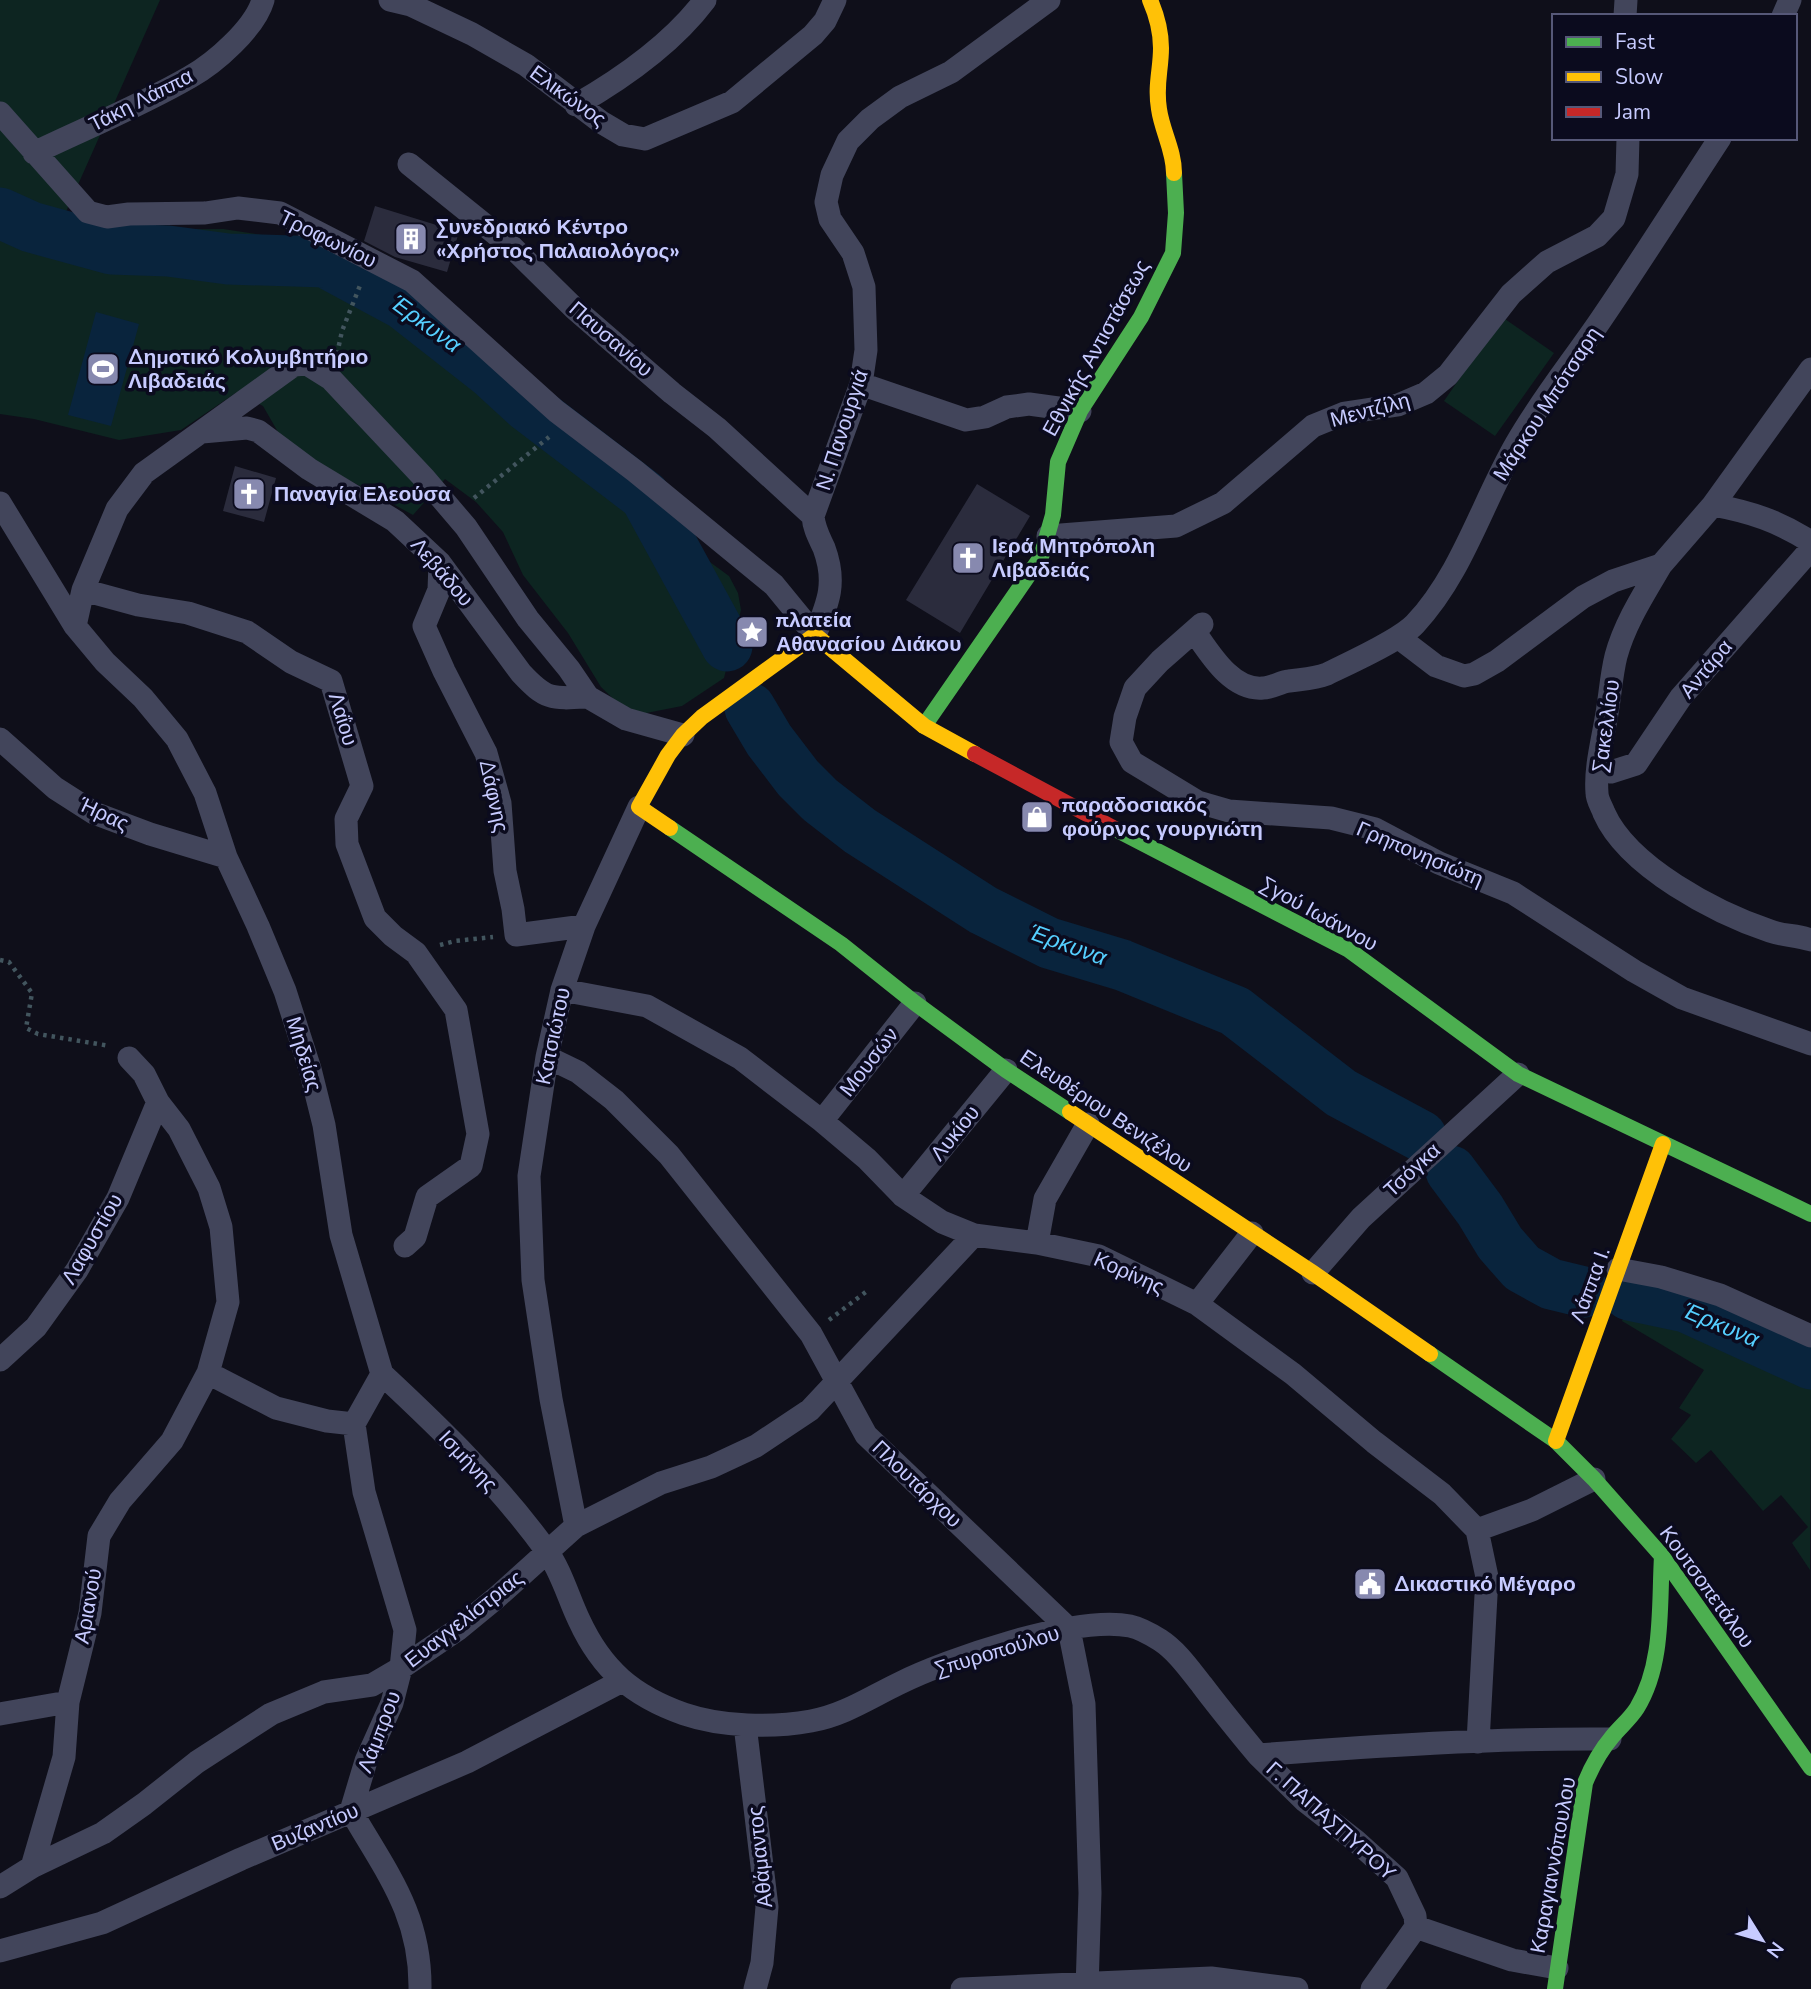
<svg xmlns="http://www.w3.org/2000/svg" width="1811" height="1989" font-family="'Nunito Sans',sans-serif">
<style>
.green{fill:#0d2521}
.water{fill:#09243d}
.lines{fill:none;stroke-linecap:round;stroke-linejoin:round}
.river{stroke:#09243d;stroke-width:51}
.building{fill:#2b2c3d}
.path{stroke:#42555e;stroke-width:4.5;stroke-dasharray:3.5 5;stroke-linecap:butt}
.street{stroke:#42455b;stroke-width:23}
.fast{stroke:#4caf50;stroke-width:16}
.slow{stroke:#ffc107;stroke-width:16}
.jam{stroke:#c62828;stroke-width:16}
.labels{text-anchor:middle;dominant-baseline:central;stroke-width:7;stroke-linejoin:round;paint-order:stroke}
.street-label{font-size:21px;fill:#c7cbff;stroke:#0b0b1e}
.poi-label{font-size:21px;font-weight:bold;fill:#c7cbff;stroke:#0b0b1e;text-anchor:start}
.water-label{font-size:23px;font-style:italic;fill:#55cfff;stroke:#0b0b1e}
</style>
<rect width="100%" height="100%" fill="#0f0f1a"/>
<path class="green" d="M0,0H160L65,214L96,230L223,229L289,239L343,261L397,289L433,315L587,472L729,576L738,593L741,610L724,678L682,706L631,716L601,687L568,633L523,575L503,532L476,502L445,479L413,515L316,462L278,432L263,406L237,392L181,430L119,440L34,419L0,414Z
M1502,317L1554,353L1495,436L1444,401Z
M1629,1308L1667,1316L1811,1373L1810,1570L1792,1543L1808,1527L1781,1495L1763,1511L1711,1450L1696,1463L1671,1439L1691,1415L1679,1408L1704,1370L1622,1321Z"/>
<path class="water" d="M96,312L139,324L111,426L68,415Z"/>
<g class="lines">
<path class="river" d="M0,213L31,227L111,249L168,251L228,259L325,262L403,304L491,373L527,406L645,496L727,646
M750,708L769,740L798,778L820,800L860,831L983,910L1049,943L1122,965L1235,1011L1341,1093L1421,1136
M1451,1171L1480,1210L1500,1243L1522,1268L1551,1284L1584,1292
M1629,1295L1686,1307L1811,1364"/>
</g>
<path class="building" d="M375,206L459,232L447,272L395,257L364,241Z
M235,466L276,478L264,522L223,511Z
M977,484L1030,516L960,633L906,600Z"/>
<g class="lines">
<path class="path" d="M337,354L342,331L361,283
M474,498L549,437
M440,945L455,941L493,937
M0,960L9,962L32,993L26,1028L38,1034L110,1046
M829,1320L867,1291"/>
<path class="street" d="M390,0L411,5L472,34L526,65L601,122L623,135L645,139L732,102L813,35L825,21L835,0
M1625,16L1626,0
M1783,16L1790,0
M576,105C623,78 672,44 705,0
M0,113L88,212L107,217L129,214L205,213L238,208L280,213L412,281L556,411L635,471L774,585L815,635C828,603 837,583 824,548C819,537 814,529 813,516L861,384L866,350L864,287L853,253L830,219L826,202L832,175L848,141L870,119L900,97L951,72L1049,0
M34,153C86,128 140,106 190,77C215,63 255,28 263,0
M409,164L512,247L575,309L672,393L717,428L813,516
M861,384L966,420L985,417L1007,407L1029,404L1080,411
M202,432L247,428L258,431L309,469L395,521L440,563L521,673C546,700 552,699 588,697
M0,503L75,626L105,662L143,698L177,739L205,793L226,857L258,926L285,991L310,1069L324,1125L341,1235L382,1374L354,1424L364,1492L405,1630L401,1668L392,1703L366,1761L351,1811C386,1872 421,1914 420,1989
M1713,505C1751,512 1778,521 1811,542
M1048,536L1176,526L1223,503L1313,426L1345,413L1398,405L1426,393L1448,375L1511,294L1547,262L1597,236L1614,218L1627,174L1628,138
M440,563L439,590L424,626L444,671L486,753L500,803L505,871L513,909L516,935L584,926
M1661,565C1644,594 1625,623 1616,656C1611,676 1610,698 1606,719C1602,743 1595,769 1597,793C1597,800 1602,807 1604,813C1628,867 1716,913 1770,931C1784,936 1797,935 1811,940
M83,590L138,605L188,613L247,632L291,662L331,681L362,786L346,819L347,844L375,918L393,936L416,953L456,1010L478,1134L471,1166L427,1197L415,1237L405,1246
M1202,624L1160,661L1135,688L1125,717L1121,742L1132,762L1198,802L1229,811L1331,818L1375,829L1439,863L1513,893L1634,971L1682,998L1811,1044
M75,626L83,590L117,509L144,473L294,365L307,364L331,379L425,479L466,527L528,619L569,669L588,697L626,719L683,735
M1194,631C1209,652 1231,691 1263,688C1272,688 1280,682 1289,681C1303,679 1314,679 1327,674C1349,663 1399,641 1415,624C1462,574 1482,503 1516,444C1541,400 1572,362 1600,321C1641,261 1680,199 1720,138
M1398,637L1436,666L1464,676L1474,674L1497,661L1583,597L1613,581L1661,565L1713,505L1811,369
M0,739L55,788L94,813L150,834L226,857
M1598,768L1611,772L1636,764L1681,697L1811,549
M562,990L647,1006L740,1058L822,1121L867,1159L903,1196L942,1222L974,1235L1037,1243L1099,1256L1197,1304L1293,1374L1374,1442L1442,1494L1477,1530L1487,1577L1478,1742
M547,1057L578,1072L614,1100L669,1155L811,1334L866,1435L1069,1629L1084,1704L1090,1893L1087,1989
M129,1058L144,1074L158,1102L179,1129L209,1188L221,1227L228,1302L208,1373L276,1408L327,1421L354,1424
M822,1121L915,1003
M903,1196L1006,1070
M1037,1243L1045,1199L1088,1124
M1618,1269L1661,1277L1720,1295L1811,1336
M1313,1273L1361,1218L1518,1074
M1197,1304L1252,1233
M0,1360L36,1327L77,1270L118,1198L158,1102
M382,1374C440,1428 499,1485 546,1550C561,1570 568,1597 579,1620C602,1670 633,1696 684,1714C722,1727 773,1728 811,1721C844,1715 869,1698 898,1684C948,1659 1076,1615 1130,1626C1139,1628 1152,1635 1160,1640C1177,1651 1190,1670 1202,1685C1220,1709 1239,1732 1258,1755C1375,1746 1492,1738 1610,1739
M576,1526L551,1399L533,1280L529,1176L547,1057L562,990L584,926L639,807
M1477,1530L1532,1510L1594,1479
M0,1714L68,1702
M745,1725L767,1907L762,1963L755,1989
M1258,1755L1305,1801L1356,1841L1397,1878L1415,1916L1416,1927
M32,1867L64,1757L68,1702L90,1613L99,1536L120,1501L172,1441L208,1373
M0,1887L32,1867L103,1833L144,1804L197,1762L271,1714L324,1692L372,1685L401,1668L457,1630L496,1598L576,1526L661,1483L711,1467L756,1446L810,1410L974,1235
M0,1951L102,1923L241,1859L467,1762L622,1681
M962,1989L1211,1978L1297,1989
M1372,1989L1416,1927L1512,1960L1557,1968"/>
<path class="fast" d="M924,726L1041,557L1053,515L1058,462L1080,411L1141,317L1173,253L1176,213L1174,173
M670,828L841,944L915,1003L1006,1070L1070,1112
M1115,829L1349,950L1518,1074L1811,1214
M1430,1354L1556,1441L1594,1479L1662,1556L1811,1768
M1555,1989L1585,1783C1592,1766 1600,1751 1612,1737C1620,1727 1630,1719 1637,1708C1664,1664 1659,1606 1662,1556"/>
<path class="slow" d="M1150,0C1157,16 1161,31 1161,48C1161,70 1155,85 1159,109C1162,131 1174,150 1174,173
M670,828L639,807L668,755L683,735L702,717L815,635L924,726L975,754
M1070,1112L1313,1273L1430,1354
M1556,1441L1663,1144"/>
<path class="jam" d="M975,754L1115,829"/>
</g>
<defs>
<symbol id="building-square" viewBox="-11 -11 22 22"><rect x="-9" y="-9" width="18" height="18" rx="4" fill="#8789af" stroke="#0b0b1e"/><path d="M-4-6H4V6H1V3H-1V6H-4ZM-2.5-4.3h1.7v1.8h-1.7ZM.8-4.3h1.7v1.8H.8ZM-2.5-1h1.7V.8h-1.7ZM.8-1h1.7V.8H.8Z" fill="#fff"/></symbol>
<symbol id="stadium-square" viewBox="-11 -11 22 22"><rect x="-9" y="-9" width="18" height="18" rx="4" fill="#8789af" stroke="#0b0b1e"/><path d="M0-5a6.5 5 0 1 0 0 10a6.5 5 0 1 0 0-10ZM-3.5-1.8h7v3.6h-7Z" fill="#fff"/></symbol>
<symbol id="church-square" viewBox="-11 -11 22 22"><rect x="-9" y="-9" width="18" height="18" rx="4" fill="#8789af" stroke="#0b0b1e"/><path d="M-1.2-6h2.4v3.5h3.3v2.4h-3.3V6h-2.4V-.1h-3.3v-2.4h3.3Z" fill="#fff"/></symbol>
<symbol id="sight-square" viewBox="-11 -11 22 22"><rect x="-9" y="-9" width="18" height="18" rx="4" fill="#8789af" stroke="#0b0b1e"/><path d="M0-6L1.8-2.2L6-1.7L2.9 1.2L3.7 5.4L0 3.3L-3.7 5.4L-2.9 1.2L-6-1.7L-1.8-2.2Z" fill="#fff"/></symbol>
<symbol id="shop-square" viewBox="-11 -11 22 22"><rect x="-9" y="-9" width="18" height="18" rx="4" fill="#8789af" stroke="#0b0b1e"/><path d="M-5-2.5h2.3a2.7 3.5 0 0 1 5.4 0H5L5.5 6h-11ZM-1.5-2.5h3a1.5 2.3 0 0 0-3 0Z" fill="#fff"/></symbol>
<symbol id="civic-square" viewBox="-11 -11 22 22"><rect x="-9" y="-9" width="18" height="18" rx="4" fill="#8789af" stroke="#0b0b1e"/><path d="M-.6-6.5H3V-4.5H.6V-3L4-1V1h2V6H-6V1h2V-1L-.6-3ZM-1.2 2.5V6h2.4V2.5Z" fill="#fff"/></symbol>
</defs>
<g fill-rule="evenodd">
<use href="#building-square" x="392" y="220" width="38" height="38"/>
<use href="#stadium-square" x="84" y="350" width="38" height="38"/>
<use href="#church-square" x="230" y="475" width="38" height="38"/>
<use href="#church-square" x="949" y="539" width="38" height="38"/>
<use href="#sight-square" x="733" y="613" width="38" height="38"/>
<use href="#shop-square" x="1018" y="798" width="38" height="38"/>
<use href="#civic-square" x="1351" y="1565" width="38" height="38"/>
</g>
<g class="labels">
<g class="street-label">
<text transform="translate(568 96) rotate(36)">Ελικώνος</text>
<text transform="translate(141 100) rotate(-27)">Τάκη Λάππα</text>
<text transform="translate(328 239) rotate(26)">Τροφωνίου</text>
<text transform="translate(611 339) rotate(41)">Παυσανίου</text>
<text transform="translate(1096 348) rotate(-61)">Εθνικής Αντιστάσεως</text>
<text transform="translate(1547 404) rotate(-57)">Μάρκου Μπότσαρη</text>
<text transform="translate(1370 410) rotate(-15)">Μεντζίλη</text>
<text transform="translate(842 430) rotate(-72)">Ν. Πανουργιά</text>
<text transform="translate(442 572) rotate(49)">Λεβάδου</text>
<text transform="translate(1706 669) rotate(-50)">Αντάρα</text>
<text transform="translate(343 719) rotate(73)">Λαΐου</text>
<text transform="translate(1606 726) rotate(-82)">Σακελλίου</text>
<text transform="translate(494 796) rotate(78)">Δάφνης</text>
<text transform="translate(104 814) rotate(25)">Ήρας</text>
<text transform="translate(1420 854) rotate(23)">Γρηπονησιώτη</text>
<text transform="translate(1319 914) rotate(29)">Σγού Ιωάννου</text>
<text transform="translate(553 1036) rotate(-78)">Κατσιώτου</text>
<text transform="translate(304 1054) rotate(73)">Μηδείας</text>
<text transform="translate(869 1062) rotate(-52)">Μουσών</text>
<text transform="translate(1106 1111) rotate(34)">Ελευθέριου Βενιζέλου</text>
<text transform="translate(955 1133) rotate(-51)">Λυκίου</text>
<text transform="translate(1412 1170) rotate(-43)">Τσόγκα</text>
<text transform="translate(92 1239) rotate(-60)">Λαφυστίου</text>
<text transform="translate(1129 1273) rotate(24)">Κορίνης</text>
<text transform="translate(1590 1285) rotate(-70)">Λάππα Ι.</text>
<text transform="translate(468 1461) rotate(47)">Ισμήνης</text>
<text transform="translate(917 1484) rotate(44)">Πλουτάρχου</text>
<text transform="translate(1707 1587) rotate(54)">Κουτσοπετάλου</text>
<text transform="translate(88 1606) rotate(-80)">Αριανού</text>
<text transform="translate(464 1619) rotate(-38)">Ευαγγελίστριας</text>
<text transform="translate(997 1651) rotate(-17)">Σπυροπούλου</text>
<text transform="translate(379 1732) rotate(-69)">Λάμπρου</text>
<text transform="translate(1331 1821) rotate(42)">Γ. ΠΑΠΑΣΠΥΡΟΥ</text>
<text transform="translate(315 1827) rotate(-23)">Βυζαντίου</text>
<text transform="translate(760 1857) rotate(-96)">Αθάμαντος</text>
<text transform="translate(1553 1865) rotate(-80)">Καραγιαννόπουλου</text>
</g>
<g class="poi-label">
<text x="436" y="227">Συνεδριακό Κέντρο<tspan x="436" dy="24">«Χρήστος Παλαιολόγος»</tspan></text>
<text x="128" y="357">Δημοτικό Κολυμβητήριο<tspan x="128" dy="24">Λιβαδειάς</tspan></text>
<text x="274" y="494">Παναγία Ελεούσα</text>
<text x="992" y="546">Ιερά Μητρόπολη<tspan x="992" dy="24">Λιβαδειάς</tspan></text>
<text x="776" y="620">πλατεία<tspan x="776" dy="24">Αθανασίου Διάκου</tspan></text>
<text x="1062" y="805">παραδοσιακός<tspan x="1062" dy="24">φούρνος γουργιώτη</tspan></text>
<text x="1394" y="1584">Δικαστικό Μέγαρο</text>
</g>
<g class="water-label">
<text transform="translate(426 324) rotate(36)">Έρκυνα</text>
<text transform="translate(1068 945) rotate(20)">Έρκυνα</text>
<text transform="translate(1721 1325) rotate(23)">Έρκυνα</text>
</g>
</g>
<rect x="1552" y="14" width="245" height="126" fill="#0b0b1e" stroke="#565878" stroke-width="2"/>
<rect x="1566" y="37" width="35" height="10" fill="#4caf50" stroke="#565878" stroke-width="2"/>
<text x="1615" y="49" font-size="21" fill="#c7cbff">Fast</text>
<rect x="1566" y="72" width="35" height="10" fill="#ffc107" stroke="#565878" stroke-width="2"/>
<text x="1615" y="84" font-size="21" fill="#c7cbff">Slow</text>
<rect x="1566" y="107" width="35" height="10" fill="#c62828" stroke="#565878" stroke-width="2"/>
<text x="1615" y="119" font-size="21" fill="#c7cbff">Jam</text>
<g transform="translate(1762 1940) rotate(127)" stroke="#0b0b1e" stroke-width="5" paint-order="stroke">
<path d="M0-5L12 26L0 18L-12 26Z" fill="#c7cbff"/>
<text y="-10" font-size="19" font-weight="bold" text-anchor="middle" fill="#c7cbff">N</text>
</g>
</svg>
